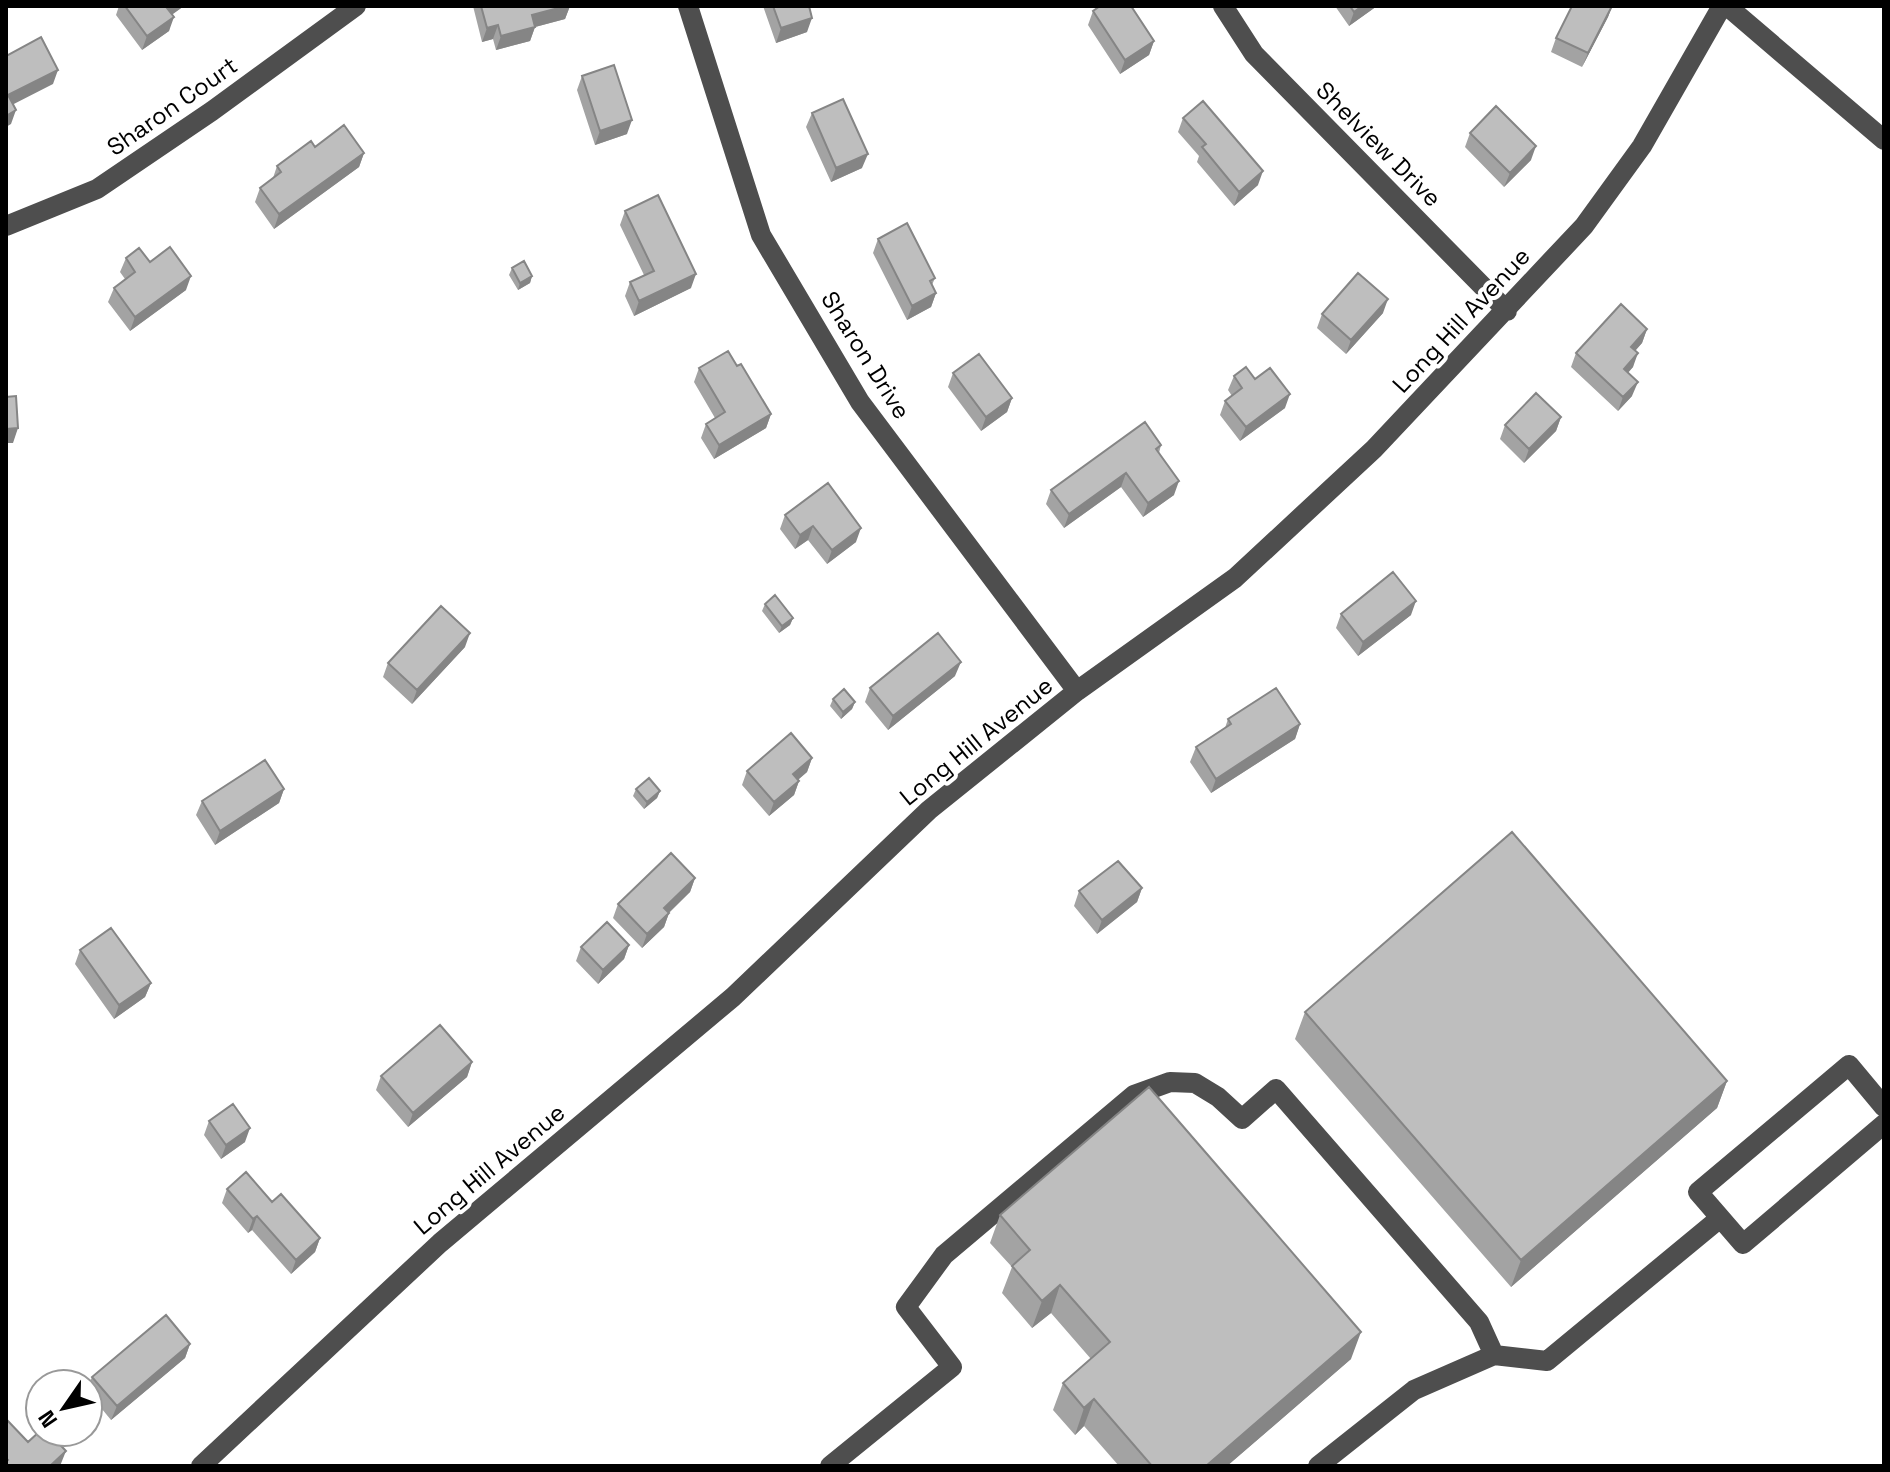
<svg xmlns="http://www.w3.org/2000/svg" width="1890" height="1472" font-family="'Space Grotesk',sans-serif">
<style>
.lines{fill:none;stroke-linecap:round;stroke-linejoin:round}
.minor{stroke:#4e4e4e;stroke-width:20}
.wall{fill:#a3a3a3}
.shaded-wall{fill:#858585}
.building{fill:#bebebe;stroke:#858585;stroke-width:2}
.labels{text-anchor:middle;dominant-baseline:central;stroke-width:8;stroke-linejoin:round;paint-order:stroke}
.street-label{font-size:24px;fill:#000;stroke:#fff}
</style>
<rect width="100%" height="100%" fill="#fff"/>
<g class="lines">
<path class="minor" d="M688,6L761,235L860,402L1077,691
M1223,6L1254,54L1507,311
M1727,6L1884,140
M6,226L97,189L212,111L356,6
M1884,1107L1849,1065L1698,1192L1743,1244L1884,1124
M201,1466L440,1243L733,997L929,810L1077,691L1235,578L1374,449L1584,226L1642,146L1722,6
M830,1466L952,1367L906,1307L944,1255L1134,1095L1170,1082L1195,1083L1218,1097L1242,1119L1276,1089L1479,1322L1494,1355L1547,1361L1719,1219
M1318,1466L1414,1390L1494,1355"/>
</g>
<path class="wall" d="M119,6H184L172,14L169,31L142,50L116,15Z
M473,6H570L565,19L535,27L530,41L496,50L493,39L482,42Z
M763,6H809L807,32L776,43Z
M1335,6H1377L1349,26Z
M1612,6L1608,17L1582,67L1551,52L1556,38Z
M1093,11L1154,41L1149,55L1120,74L1088,25Z
M582,76L627,134L595,145L577,90Z
M812,113L862,168L831,182L806,127Z
M1183,118L1258,185L1234,206L1197,162L1199,156L1178,132Z
M1470,133L1531,160L1504,187L1465,147Z
M315,147L364,153L359,167L274,229L255,202L260,188L273,178L277,166Z
M625,211L691,288L634,316L625,296L630,282L644,275L620,225Z
M878,239L935,278L932,285L936,293L931,307L907,320L873,253Z
M126,258L150,262L186,290L130,331L108,302L114,288L125,279L120,272Z
M512,268L532,276L530,283L518,290L509,275Z
M1383,313L1346,354L1317,328L1322,314Z
M1647,329L1642,343L1635,351L1633,367L1628,373L1632,396L1618,411L1571,367L1576,353Z
M737,366L771,414L766,428L714,459L701,438L706,424L715,418L694,382L699,368Z
M953,373L1012,398L1007,412L981,431L948,387Z
M1234,376L1255,379L1285,408L1240,441L1220,415L1225,401L1232,396L1228,390Z
M1561,417L1556,431L1524,463L1500,439L1505,425Z
M1161,445L1159,453L1174,495L1143,517L1121,487L1064,528L1046,504L1051,490Z
M785,515L856,542L827,564L808,540L795,549L780,529Z
M765,604L793,618L790,625L779,633L762,611Z
M1341,614L1411,615L1358,656L1336,628Z
M465,647L412,704L383,677L388,663Z
M955,676L888,730L865,702L870,688Z
M833,699L855,702L852,709L841,719L830,706Z
M1228,719L1300,724L1295,739L1211,793L1190,762L1196,747L1225,728Z
M812,758L807,772L798,780L799,781L794,795L769,816L742,785L747,771Z
M284,789L279,803L215,845L196,815L202,801Z
M636,789L660,791L657,798L644,809L633,796Z
M695,878L690,892L669,913L664,927L642,948L613,918L618,904Z
M1142,888L1137,902L1097,934L1074,906L1079,891Z
M629,945L624,959L598,984L576,961L581,947Z
M80,950L151,983L145,997L114,1019L75,964Z
M1305,1012L1727,1081L1717,1108L1511,1287L1295,1039Z
M472,1062L467,1077L408,1127L376,1090L381,1076Z
M209,1121L245,1142L221,1159L204,1135Z
M227,1189L272,1202L320,1238L315,1252L291,1274L252,1230L248,1233L222,1203Z
M1000,1215L1351,1359L1227,1466H1119L1084,1426L1075,1435L1053,1410L1063,1383L1091,1359L1051,1313L1032,1328L1002,1293L1012,1267L990,1243Z
M190,1344L185,1358L111,1420L88,1392V1387L92,1377Z"/>
<path class="shaded-wall" d="M169,6H184L162,22L167,8Z
M566,6H570L565,19L535,27L530,41L496,50L501,36L532,15Z
M1362,6H1377L1349,26L1354,12Z
M1612,6L1608,17L1582,67L1588,53Z
M174,17L169,31L142,50L147,36Z
M812,18L807,32L776,43L781,28Z
M498,25L493,39L482,42L487,28Z
M1154,41L1149,55L1120,74L1125,60Z
M58,70L53,84L6,108L8,95Z
M16,110L11,124L6,127V116Z
M632,120L627,134L595,145L600,131Z
M1536,146L1531,160L1504,187L1510,173Z
M364,153L359,167L274,229L279,214Z
M868,154L862,168L831,182L836,168Z
M1263,171L1258,185L1234,206L1239,192Z
M696,274L691,288L634,316L639,301Z
M191,276L186,290L130,331L135,317Z
M532,276L530,283L518,290L520,283Z
M936,293L931,307L907,320L912,306Z
M1388,299L1383,313L1346,354L1351,340Z
M1647,329L1642,343L1626,361L1631,347Z
M1638,353L1633,367L1618,383L1624,369Z
M1638,382L1632,396L1618,411L1623,397Z
M1290,394L1285,408L1240,441L1246,427Z
M1012,398L1007,412L981,431L986,417Z
M771,414L766,428L714,459L719,445Z
M1561,417L1556,431L1524,463L1529,449Z
M18,428L13,443H6V429Z
M1126,473L1121,487L1064,528L1069,514Z
M1179,481L1174,495L1143,517L1148,503Z
M813,526L808,540L795,549L800,535Z
M861,528L856,542L827,564L832,550Z
M1416,601L1411,615L1358,656L1363,642Z
M793,618L790,625L779,633L782,626Z
M470,633L465,647L412,704L417,690Z
M961,662L955,676L888,730L893,716Z
M855,702L852,709L841,719L843,712Z
M1300,724L1295,739L1211,793L1216,779Z
M812,758L807,772L788,788L793,774Z
M799,781L794,795L769,816L774,802Z
M284,789L279,803L215,845L220,831Z
M660,791L657,798L644,809L647,802Z
M695,878L690,892L659,922L664,908Z
M1142,888L1137,902L1097,934L1102,920Z
M669,913L664,927L642,948L647,934Z
M629,945L624,959L598,984L603,970Z
M151,983L145,997L114,1019L119,1005Z
M472,1062L467,1077L408,1127L413,1113Z
M1727,1081L1717,1108L1511,1287L1521,1260Z
M250,1128L245,1142L221,1159L226,1145Z
M257,1216L252,1230L248,1233L253,1219Z
M320,1238L315,1252L291,1274L296,1260Z
M1060,1285L1051,1313L1032,1328L1042,1301Z
M1361,1332L1351,1359L1227,1466H1206Z
M190,1344L185,1358L111,1420L117,1406Z
M1094,1399L1084,1426L1075,1435L1084,1408Z
M66,1451L60,1466H50Z"/>
<path class="building" d="M125,6H169L167,8L174,17L147,36Z
M481,6H566L532,15L535,27L501,36L498,25L487,28Z
M773,6H809L812,18L781,28Z
M1100,6H1131L1154,41L1125,60L1093,11Z
M1350,6H1362L1354,12Z
M1572,6H1612L1588,53L1556,38Z
M41,37L58,70L8,95L16,110L6,116V56Z
M614,65L632,120L600,131L582,76Z
M843,99L868,154L836,168L812,113Z
M1203,101L1263,171L1239,192L1202,147L1206,144L1183,118Z
M1496,106L1536,146L1510,173L1470,133Z
M344,125L364,153L279,214L260,188L281,172L277,166L311,141L315,147Z
M658,195L696,274L639,301L630,282L654,271L625,211Z
M907,223L935,278L930,281L936,293L912,306L878,239Z
M170,247L191,276L135,317L114,288L135,272L126,258L139,248L150,262Z
M524,261L532,276L520,283L512,268Z
M1358,273L1388,299L1351,340L1322,314Z
M1621,304L1647,329L1631,347L1638,353L1624,369L1638,382L1623,397L1576,353Z
M728,351L737,366L741,364L771,414L719,445L706,424L725,412L699,368Z
M979,354L1012,398L986,417L953,373Z
M1246,367L1255,379L1270,368L1290,394L1246,427L1225,401L1242,388L1234,376Z
M1536,393L1561,417L1529,449L1505,425Z
M16,396L18,428L6,429V397Z
M1145,422L1161,445L1156,449L1179,481L1148,503L1126,473L1069,514L1051,490Z
M828,483L861,528L832,550L813,526L800,535L785,515Z
M1393,572L1416,601L1363,642L1341,614Z
M775,595L793,618L782,626L765,604Z
M441,606L470,633L417,690L388,663Z
M938,633L961,662L893,716L870,688Z
M1276,688L1300,724L1216,779L1196,747L1231,724L1228,719Z
M844,689L855,702L843,712L833,699Z
M791,733L812,758L793,774L799,781L774,802L747,771Z
M265,760L284,789L220,831L202,801Z
M649,778L660,791L647,802L636,789Z
M1512,832L1727,1081L1521,1260L1305,1012Z
M671,853L695,878L664,908L669,913L647,934L618,904Z
M1118,861L1142,888L1102,920L1079,891Z
M607,922L629,945L603,970L581,947Z
M111,928L151,983L119,1005L80,950Z
M440,1025L472,1062L413,1113L381,1076Z
M1149,1087L1361,1332L1206,1466H1152L1094,1399L1084,1408L1063,1383L1110,1342L1060,1285L1042,1301L1012,1266L1030,1250L1000,1215Z
M233,1104L250,1128L226,1145L209,1121Z
M246,1172L272,1202L281,1194L320,1238L296,1260L257,1216L253,1219L227,1189Z
M166,1315L190,1344L117,1406L92,1377Z
M7,1420L28,1442L40,1431V1432H48L66,1451L50,1466H6V1462L8,1460L6,1458V1421Z"/>
<g class="labels">
<g class="street-label">
<text transform="translate(172 106) rotate(-35)">Sharon Court</text>
<text transform="translate(1379 144) rotate(45)">Shelview Drive</text>
<text transform="translate(1461 320) rotate(-47)">Long Hill Avenue</text>
<text transform="translate(866 355) rotate(58)">Sharon Drive</text>
<text transform="translate(976 741) rotate(-39)">Long Hill Avenue</text>
<text transform="translate(489 1169) rotate(-40)">Long Hill Avenue</text>
</g>
</g>
<rect width="1890" height="1472" fill="none" stroke="#000000" stroke-width="16"/>
<g transform="translate(64 1408) rotate(236)"><circle r="38" fill="#ffffff" stroke="#999999" stroke-width="2"/>
<path d="M0-6L14 30L0 20L-14 30Z" fill="#000000"/>
<text y="-12" font-size="22" font-weight="bold" text-anchor="middle" fill="#000000">N</text>
</g>
</svg>
